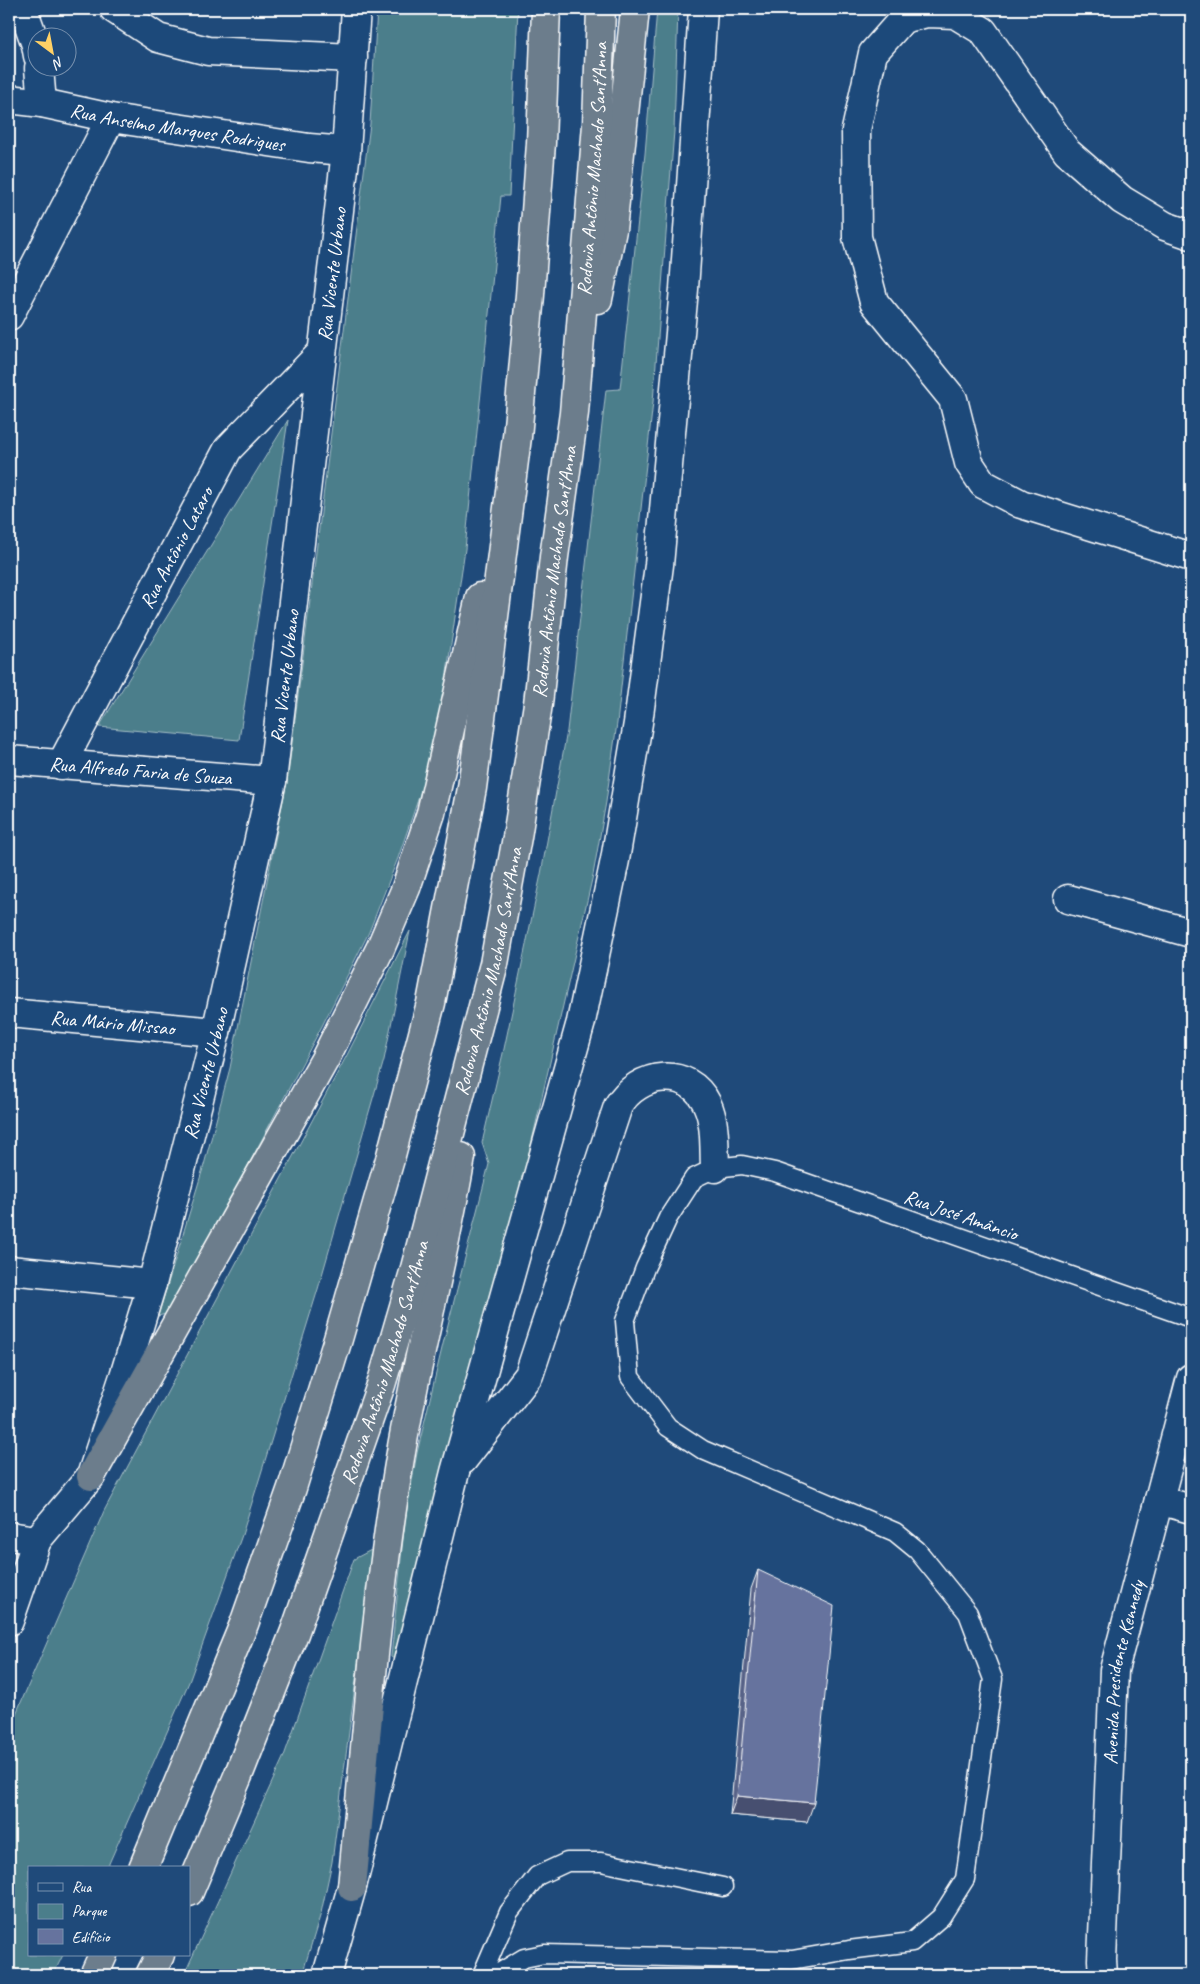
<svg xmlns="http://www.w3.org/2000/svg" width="1200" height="1984" font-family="Caveat,sans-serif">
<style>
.green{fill:#4b7e8b;stroke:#a5bec5}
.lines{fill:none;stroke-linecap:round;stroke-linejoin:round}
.lane-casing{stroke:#fff;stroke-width:21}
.street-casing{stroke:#fff;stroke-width:31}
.secondary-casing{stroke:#fff;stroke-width:31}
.highway-casing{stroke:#fff;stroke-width:31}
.lane{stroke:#1f4a7a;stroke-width:18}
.street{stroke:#1f4a7a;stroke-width:28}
.secondary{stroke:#1f4a7a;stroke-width:28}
.highway{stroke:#6c7d8c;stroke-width:28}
.wall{fill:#586388;stroke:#fff}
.shaded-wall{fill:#47506f;stroke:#fff}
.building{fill:#66739e;stroke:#fff}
.labels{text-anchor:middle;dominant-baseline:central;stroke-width:4;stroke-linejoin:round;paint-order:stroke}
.street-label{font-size:20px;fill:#fff;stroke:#1f4a7a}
</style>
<rect width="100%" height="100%" fill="#1f4a7a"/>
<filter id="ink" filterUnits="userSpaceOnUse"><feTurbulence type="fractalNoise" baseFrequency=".02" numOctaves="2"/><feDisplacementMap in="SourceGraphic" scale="10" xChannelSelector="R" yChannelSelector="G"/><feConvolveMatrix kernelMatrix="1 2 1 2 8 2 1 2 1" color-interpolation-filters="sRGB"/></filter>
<g filter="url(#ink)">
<path class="green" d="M377,9H518L509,196H501L465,549L443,699L423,785L398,858L369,932L322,1026L170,1313L158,1316L204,1165L230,1068L288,775L370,124Z
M657,9H678L674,131L653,402L617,723L606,802L593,875L525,1171L401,1663L391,1657L405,1520L417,1453L443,1344L489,1164L482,1143L504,1049L541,874L567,731L606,390L620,389L645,154Z
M288,420L239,740L99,727Z
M410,931L384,1060L318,1289L242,1535L189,1682L107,1868H29V1955H63L53,1975H9V1730L104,1511L347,1055Z
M373,1549L332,1862L321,1913L302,1975H184L284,1756L354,1559Z"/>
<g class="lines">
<defs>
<path id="lane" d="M482,1975L509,1912L537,1876L567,1862H601L723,1887
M496,1975L524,1958L544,1954L792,1960L849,1950L912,1942L941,1917L965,1879L993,1679L968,1613L917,1550L895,1532L703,1450L668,1427L630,1377L625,1321L645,1268L668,1218L694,1178L715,1168L742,1165L775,1172L1191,1318"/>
<g id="street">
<path d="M23,9L36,45L38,56"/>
<path d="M114,9L158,38L208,51L353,58"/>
<path d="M39,68L42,103"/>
<path id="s1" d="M9,99L42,103L111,118L309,148L346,151"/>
<path d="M1191,235L1165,226L1122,200L1067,152L983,31L955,14L927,13L903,19L873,53L856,130L857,237L874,302L953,399L969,463L983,484L1021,504L1191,557"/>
<path d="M9,316L111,118"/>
<path id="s2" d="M9,760L272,781"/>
<path id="s3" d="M61,765L228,449L322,352"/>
<path d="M1068,899L1191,933"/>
<path id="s4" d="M9,1013L216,1032"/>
<path d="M9,1270L152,1284"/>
<path id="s5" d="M9,1536L37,1540L91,1476L124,1376L152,1284L216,1032L272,781L346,151L356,9"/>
</g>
<g id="secondary">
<path d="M463,1460L529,1375L618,1106C638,1072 688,1065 707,1104C716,1123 714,1148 715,1168"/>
<path d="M1159,1500L1191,1509"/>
<path d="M9,1621L37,1540"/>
<path d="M327,1975L352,1887L455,1472L581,1022L615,860L638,723L659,565L684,289L703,9"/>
<path id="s6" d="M1103,1975L1102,1960L1114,1670L1191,1378"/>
</g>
<g id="highway">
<path d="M598,299L612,230L635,9"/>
<path d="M91,1476L325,1059L380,949L406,888L431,813L480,597"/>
<path d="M143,1868L244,1624L292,1488L338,1339L390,1159L431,1003L472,788L517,437L530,295L541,143L546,9"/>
<path d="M352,1887C366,1744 376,1599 400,1458C417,1357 444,1258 461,1157"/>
<path id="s7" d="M189,1892L238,1776L295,1631L381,1385L414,1272L494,964L517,837L538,704L554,557L574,413L597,124L601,9"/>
<path d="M94,1975L103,1955"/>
<path d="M150,1975L160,1955"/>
</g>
</defs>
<use href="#lane" class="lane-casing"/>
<use href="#street" class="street-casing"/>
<use href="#secondary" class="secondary-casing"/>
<use href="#highway" class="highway-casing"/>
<use href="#lane" class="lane"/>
<use href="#street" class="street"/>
<use href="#secondary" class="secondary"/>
<use href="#highway" class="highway"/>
</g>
<path class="wall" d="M758,1570L807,1822L730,1815L751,1589Z"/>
<path class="shaded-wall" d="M737,1796L814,1803L807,1822L730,1815Z"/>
<path class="building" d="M758,1570L834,1606L814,1803L737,1796Z"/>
</g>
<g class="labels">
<g class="street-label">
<text stroke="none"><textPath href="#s1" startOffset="171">Rua Anselmo Marques Rodrigues</textPath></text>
<text stroke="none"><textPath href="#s7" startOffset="1780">Rodovia Antônio Machado Sant'Anna</textPath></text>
<text stroke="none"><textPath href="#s5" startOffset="1341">Rua Vicente Urbano</textPath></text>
<text stroke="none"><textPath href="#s3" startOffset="246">Rua Antônio Lataro</textPath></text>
<text stroke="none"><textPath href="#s7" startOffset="1375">Rodovia Antônio Machado Sant'Anna</textPath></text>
<text stroke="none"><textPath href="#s5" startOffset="936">Rua Vicente Urbano</textPath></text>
<text stroke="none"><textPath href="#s2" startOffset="132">Rua Alfredo Faria de Souza</textPath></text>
<text stroke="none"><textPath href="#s7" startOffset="970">Rodovia Antônio Machado Sant'Anna</textPath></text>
<text stroke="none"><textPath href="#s4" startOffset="104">Rua Mário Missao</textPath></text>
<text stroke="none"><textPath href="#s5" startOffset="531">Rua Vicente Urbano</textPath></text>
<text transform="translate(961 1215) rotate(19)">Rua José Amâncio</text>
<text stroke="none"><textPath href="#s7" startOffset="565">Rodovia Antônio Machado Sant'Anna</textPath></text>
<text stroke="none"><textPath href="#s6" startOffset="304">Avenida Presidente Kennedy</textPath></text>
</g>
</g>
<rect width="1200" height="1984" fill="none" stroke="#1f4a7a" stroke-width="30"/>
<rect x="15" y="15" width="1170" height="1954" fill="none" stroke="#fff" stroke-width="2" filter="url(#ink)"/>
<rect x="28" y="1866" width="162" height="90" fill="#1f4a7a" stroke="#7992af"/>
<rect x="38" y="1883" width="25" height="8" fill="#1f4a7a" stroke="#7992af"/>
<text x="72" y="1892" font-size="15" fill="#ffffff">Rua</text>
<rect x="38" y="1904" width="25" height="15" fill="#4b7e8b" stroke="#7992af"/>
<text x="72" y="1916" font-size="15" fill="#ffffff">Parque</text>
<rect x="38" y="1929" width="25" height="15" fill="#66739e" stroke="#7992af"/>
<text x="72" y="1942" font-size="15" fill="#ffffff">Edifício</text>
<g transform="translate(52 52) rotate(148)"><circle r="24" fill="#1f4a7a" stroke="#7992af"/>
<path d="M0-4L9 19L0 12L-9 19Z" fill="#ffd166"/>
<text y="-8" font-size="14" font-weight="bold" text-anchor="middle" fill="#ffffff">N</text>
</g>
</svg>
